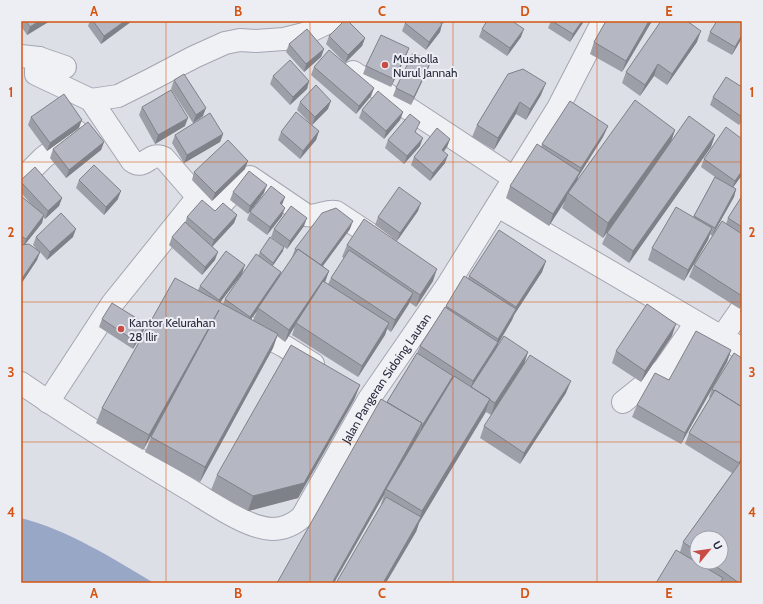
<svg xmlns="http://www.w3.org/2000/svg" width="763" height="604" font-family="Cabin,sans-serif">
<style>
.water{fill:#99a7c6}
.lines{fill:none;stroke-linecap:round;stroke-linejoin:round}
.minor-casing{stroke:#a3a5b1;stroke-width:24}
.minor{stroke:#f0f1f5;stroke-width:22}
.wall{fill:#9c9ea8;fill-rule:evenodd}
.shaded-wall{fill:#7f8188}
.building{fill:#b5b8c3;stroke:#7f8188}
.grid{fill:none;stroke:#d55411;stroke-width:1;stroke-opacity:0.55}
.poi-dot{fill:#c84b46;stroke:#edeef4;stroke-width:1.5}
.labels{text-anchor:middle;dominant-baseline:central;stroke-width:4;stroke-linejoin:round;paint-order:stroke}
.poi-label{font-size:12px;fill:#282b3d;stroke:#edeef4;text-anchor:start}
.street-label{font-size:12px;fill:#282b3d;stroke:#edeef4}
.neatline{fill:none;stroke:#d55411;stroke-width:1.5}
.grid-label{font-size:13px;text-anchor:middle;font-weight:bold;fill:#d55411}
</style>
<rect width="100%" height="100%" fill="#dddfe7"/>
<path class="water" d="M21,518C68,530 112,558 154,583H21Z"/>
<g class="lines">
<defs>
<g id="minor">
<path d="M21,56L39,58L65,67"/>
<path d="M39,58L36,70V74L91,100L132,161C145,171 150,150 164,158L210,211H215L218,208L245,178L250,177L306,215C316,218 326,210 336,212L383,243"/>
<path d="M353,72L514,178"/>
<path d="M91,100L118,96L152,79L194,57L225,43L240,40L256,41L284,39L304,34L331,21"/>
<path d="M21,180L43,158L77,132"/>
<path d="M498,206L742,349"/>
<path d="M248,327L284,346L313,364"/>
<path d="M722,337L742,308"/>
<path id="s1" d="M21,383C76,421 133,456 190,490C212,503 247,528 272,529C284,529 293,525 302,517L369,399L447,286L558,108L603,21"/>
<path d="M48,402L112,304L198,197"/>
<path d="M623,402L664,369L696,323"/>
</g>
</defs>
<use href="#minor" class="minor-casing"/>
<use href="#minor" class="minor"/>
</g>
<path class="wall" d="M21,21H50L27,35L21,26Z
M90,21H132L101,44L88,26Z
M439,21H445L443,24Z
M551,21H583L570,42L548,28Z
M606,21H652L622,72L590,54L594,42Z
M742,21V38L732,55L707,41L710,32Z
M405,23L442,24L440,32L426,50L402,31Z
M482,29L521,37L507,56L479,37Z
M329,36L365,38L362,46L345,63L326,44Z
M697,42L667,85L654,76L640,96L622,83L626,72Z
M289,44L324,49L321,57L304,72L286,52Z
M409,48L406,56L391,87L363,74L366,66Z
M431,61L428,69L411,105L393,96L396,88Z
M314,67L374,88L371,96L356,114L311,75Z
M508,74L541,95L526,120L516,114L494,150L472,137L477,125Z
M273,76L309,81L307,89L290,105L270,84Z
M174,80L203,116L193,123L171,89Z
M742,87V121L739,125L710,105L713,97Z
M300,102L328,109L312,125L297,110Z
M142,107L185,126L155,144L139,115Z
M362,110L403,112L400,120L384,139L359,118Z
M31,117L79,128L47,151L28,125Z
M608,126L603,137L578,177L577,181L675,130L670,143L715,135L711,147L629,263L602,244L607,233L619,214L603,238L562,208L565,201L549,226L506,198L510,186L541,147L542,144Z
M319,131L316,140L300,159L278,140L281,132Z
M416,132L420,146L404,164L385,148L388,140Z
M223,134L220,142L184,163L172,143L175,135Z
M450,139L447,147L444,151L445,163L430,181L411,165L414,157Z
M104,142L101,150L66,178L50,158L53,149Z
M704,159L742,175L733,187L736,189L734,197L712,236L710,234L708,240L684,281L648,260L652,248L693,217L715,177L701,167Z
M245,169L212,201L192,180L194,172Z
M21,180L62,198L59,206L45,219L43,217L42,223L25,244L39,252L33,245L36,237H73L47,260L40,252L37,260L21,284V196L32,205L21,193Z
M79,180L118,199L104,215L76,188Z
M233,192L264,193L248,214L230,200Z
M742,196V306L740,309L689,277L694,265L726,224L728,218Z
M282,205V216L267,235L247,220L250,212Z
M215,211L237,215L234,223L212,247L215,260L202,275L169,245L172,237L185,223L187,217Z
M418,211L397,241L375,225L378,217Z
M304,226L287,249L271,237L274,229Z
M350,229L323,266L329,271L325,282L328,284L331,278L344,258L342,257L347,245L433,281L416,307L409,302L391,332L387,329L385,335L358,377L292,335L295,326L285,342L277,336L273,348L200,482L145,452L152,435L143,450L96,423L102,408L198,290L200,286L242,274L220,302L223,304L225,299L258,256L260,252L283,251L272,266L281,272L280,276L292,257L295,249ZM257,311L253,320L256,322L251,319Z
M546,261L542,272L514,315L512,320L498,344L496,348L528,352L524,364L491,415L486,412L419,523L416,532L381,504L384,495L334,583L387,402L417,353L420,346L446,306L468,278L469,276Z
M742,307V313L740,312Z
M102,319L146,324L143,332L133,349L99,327Z
M672,336L641,382L612,363L616,351Z
M731,350L727,362L681,444L632,417L637,405L669,380Z
M742,358V583H656L680,552L683,542L732,473L685,444L689,433L710,398L709,397L712,389ZM697,538L721,562H697Z
M360,385L354,400L298,498L248,511L211,490L217,475Z
M566,393L520,464L480,438L484,426Z"/>
<path class="shaded-wall" d="M39,21H50L27,35L30,27Z
M125,21H132L101,44L104,36Z
M582,21H583V23L570,42L573,34Z
M649,21H652L622,72L626,61Z
M442,24L440,32L426,50L429,42Z
M524,29L521,37L507,56L510,48Z
M701,31L697,42L667,85L672,74Z
M742,35V38L732,55L735,47Z
M365,38L362,46L345,63L348,55Z
M409,48L406,56L391,87L394,79Z
M324,49L321,57L304,72L306,64Z
M431,61L428,69L411,105L414,97Z
M658,64L654,76L640,96L645,85Z
M309,81L307,89L290,105L293,97Z
M546,83L541,95L526,120L530,109Z
M374,88L371,96L356,114L359,106Z
M331,101L328,109L312,125L315,117Z
M520,102L516,114L494,150L498,138Z
M206,108L203,116L193,123L196,115Z
M403,112L400,120L384,139L386,131Z
M188,118L185,126L155,144L158,135Z
M82,120L79,128L47,151L50,143Z
M608,126L603,137L578,177L576,184L568,193L565,201L549,226L553,214L578,174L581,168Z
M675,130L670,145L603,238L608,223Z
M319,131L316,140L300,159L303,151Z
M223,134L220,142L184,163L187,155Z
M715,135L711,147L629,263L633,251Z
M423,138L420,146L404,164L407,156Z
M450,139L447,147L439,158L442,150Z
M104,142L101,150L66,178L69,170Z
M448,155L445,163L430,181L433,173Z
M248,161L245,169L212,201L215,193Z
M742,171V175L732,189L735,181Z
M267,185L264,193L248,214L250,206Z
M736,189L734,197L712,236L715,228Z
M121,191L118,199L104,215L106,207Z
M285,197L282,205L280,203Z
M62,198L59,206L45,219L48,211Z
M421,203L418,211L397,241L400,233Z
M285,208L282,216L267,235L270,227Z
M44,215L42,223L23,247L26,239Z
M237,215L234,223L211,248L214,240Z
M307,218L304,226L287,249L290,241Z
M353,221L350,229L316,275L319,267Z
M712,228L708,240L684,281L688,270Z
M76,229L73,237L47,260L50,252Z
M284,247L283,251L272,267L273,263Z
M40,252L37,260L21,284V280Z
M218,252L215,260L202,275L205,267Z
M546,261L542,272L514,315L512,320L498,344L494,354L471,388L473,381L494,349L498,339L514,313L516,307Z
M245,265L242,274L216,308L219,300Z
M437,269L433,281L416,307L420,295Z
M329,271L325,282L296,323L295,326L285,342L289,330Z
M281,272L278,280L258,308L257,311L247,325L250,317Z
M413,293L409,304L391,332L395,320Z
M219,310L213,324L143,450L149,435Z
M389,323L385,335L358,377L362,366Z
M146,324L143,332L133,349L135,341Z
M676,324L672,336L641,382L645,371Z
M278,334L273,348L200,482L205,467Z
M731,350L727,362L681,444L685,433Z
M528,352L524,364L491,415L495,403Z
M453,376L449,387L418,437L422,426Z
M571,381L566,393L520,464L524,453Z
M360,385L354,400L298,498L248,511L253,496Z
M490,399L485,413L419,523L416,532L386,583H383L419,520L422,511Z
M422,423L417,437L387,490L386,489L384,495L334,583H332Z"/>
<path class="building" d="M26,21H39L30,27Z
M93,21H125L104,36Z
M344,21H348L365,38L348,55L329,36Z
M407,21H438L442,24L429,42L405,23Z
M487,21H512L524,29L510,48L482,29Z
M552,21H582L573,34Z
M606,21H649L626,61L594,42Z
M661,21H687L701,31L672,74L658,64L645,85L626,72Z
M717,21H742V35L735,47L710,32Z
M307,29L324,49L306,64L289,44Z
M381,35L409,48L394,79L366,66Z
M329,50L374,88L359,106L314,67Z
M413,53L431,61L414,97L396,88Z
M290,60L309,81L293,97L273,76Z
M523,69L546,83L530,109L520,102L498,138L477,125L508,74Z
M184,74L206,108L196,115L174,80Z
M726,77L742,87V117L713,97Z
M316,85L331,101L315,117L300,102Z
M171,90L188,118L158,135L142,107Z
M378,91L403,112L386,131L362,110Z
M64,94L82,120L50,143L31,117Z
M635,100L675,130L608,223L568,193Z
M570,101L608,126L581,168L542,144Z
M296,112L319,131L303,151L281,132Z
M210,113L223,134L187,155L175,135Z
M410,114L420,122L415,132L423,138L407,156L388,140Z
M689,116L715,135L633,251L607,233Z
M88,122L104,142L69,170L53,149Z
M726,127L742,139V171L735,181L704,159Z
M437,128L450,139L442,150L448,155L433,173L414,157Z
M228,140L248,161L215,193L194,172Z
M537,144L580,172L553,214L510,186Z
M94,165L121,191L106,207L79,180Z
M35,167L62,198L48,211L21,182V180Z
M249,171L267,185L250,206L233,192Z
M715,177L736,189L715,228L694,216Z
M271,186L285,197L280,203L285,208L270,227L250,212Z
M399,187L421,203L400,233L378,217Z
M21,196L44,215L26,239L21,236Z
M742,196V227L728,218Z
M202,200L215,211L223,203L237,215L214,240L187,217Z
M291,206L307,218L290,241L274,229Z
M676,207L712,228L688,270L652,248Z
M336,208L353,221L321,265L298,249L297,250L295,249L322,213Z
M61,213L76,229L50,252L36,237Z
M364,219L437,269L420,295L347,245Z
M722,221L742,234V296L694,265Z
M185,222L218,252L205,267L172,237Z
M499,230L546,261L516,307L469,276Z
M270,237L284,247L273,263L260,252Z
M29,244L40,252L21,280V245Z
M298,249L329,271L289,330L258,308Z
M349,250L413,293L395,320L331,278Z
M226,251L245,265L219,300L200,286Z
M256,254L281,272L250,317L225,299Z
M464,276L516,309L498,339L446,306Z
M175,278L278,334L205,467L151,437L219,310L149,435L102,408Z
M323,281L389,323L362,366L296,323Z
M112,303L146,324L135,341L102,319Z
M647,304L676,324L645,371L616,351Z
M445,307L498,342L473,381L420,346Z
M696,331L731,350L685,433L637,405L655,373L669,380Z
M504,336L528,352L495,403L490,400V399L471,387Z
M291,345L360,385L304,483L253,496L217,475Z
M417,353L453,376L422,426L421,425L422,423L387,402Z
M734,353L742,358V407L715,390L714,391L712,389Z
M530,355L571,381L524,453L484,426Z
M454,376L490,399L422,511L386,489Z
M715,390L742,407V458L739,463L689,433Z
M381,399L422,423L332,583H277Z
M742,460V583H739L710,562H721V538H697V552L683,542Z
M386,497L421,517L383,583H336Z
M676,550L723,578L720,583H656Z"/>
<path class="grid" d="M166,21V583M310,21V583M453,21V583M597,21V583M21,162H742M21,302H742M21,442H742"/>
<g class="poi-dot">
<circle cx="385" cy="65" r="4"/>
<circle cx="121" cy="329" r="4"/>
</g>
<g class="labels">
<g class="poi-label">
<text x="393" y="58">Musholla<tspan x="393" dy="14">Nurul Jannah</tspan></text>
<text x="129" y="322">Kantor Kelurahan<tspan x="129" dy="14">28 Ilir</tspan></text>
</g>
<g class="street-label">
<text stroke="none"><textPath href="#s1" startOffset="487">Jalan Pangeran Sidoing Lautan</textPath></text>
</g>
</g>
<rect width="763" height="604" fill="none" stroke="#edeef4" stroke-width="44"/>
<g transform="translate(709 550) rotate(61)"><circle r="19" fill="#edeef4" stroke="#9ea0ab"/>
<path d="M0-3L7 15L0 10L-7 15Z" fill="#c84b46"/>
<text y="-6" font-size="11" font-weight="bold" text-anchor="middle" fill="#282b3d">U</text>
</g>
<rect x="22" y="22" width="719" height="560" class="neatline"/>
<g class="grid-label">
<text x="94" y="16">A</text>
<text x="238" y="16">B</text>
<text x="382" y="16">C</text>
<text x="525" y="16">D</text>
<text x="669" y="16">E</text>
<text x="11" y="97">1</text>
<text x="752" y="97">1</text>
<text x="11" y="237">2</text>
<text x="752" y="237">2</text>
<text x="11" y="377">3</text>
<text x="752" y="377">3</text>
<text x="11" y="517">4</text>
<text x="752" y="517">4</text>
<text x="94" y="598">A</text>
<text x="238" y="598">B</text>
<text x="382" y="598">C</text>
<text x="525" y="598">D</text>
<text x="669" y="598">E</text>
</g>
</svg>
